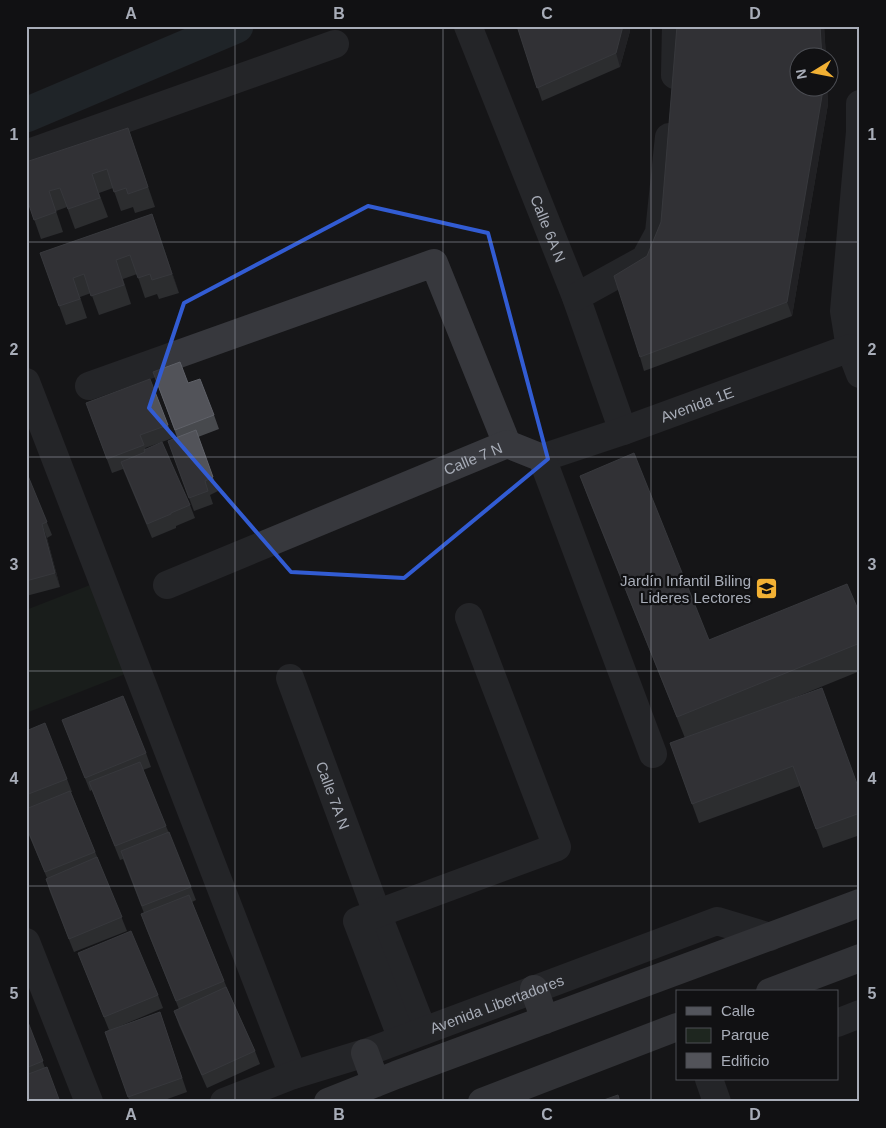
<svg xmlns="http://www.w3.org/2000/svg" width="886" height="1128" font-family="Arial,sans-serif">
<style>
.green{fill:#1e261f}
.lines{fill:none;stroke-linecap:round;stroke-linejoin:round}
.canal{stroke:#2c353c;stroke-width:35}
.street{stroke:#37383d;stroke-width:28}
.primary{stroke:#53555c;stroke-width:28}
.wall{fill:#47494d}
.shaded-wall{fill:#2f3033}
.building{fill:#525359;stroke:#5f6168}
.marked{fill:none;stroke:#325cd3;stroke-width:4;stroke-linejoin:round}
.grid{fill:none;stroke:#a8adb8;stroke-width:1;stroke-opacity:0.55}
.labels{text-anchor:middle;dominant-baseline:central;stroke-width:4.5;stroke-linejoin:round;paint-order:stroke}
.street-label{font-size:15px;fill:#a8adb8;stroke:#111113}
.poi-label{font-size:15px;fill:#a8adb8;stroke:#111113;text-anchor:end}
.neatline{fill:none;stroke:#a8adb8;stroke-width:2}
.grid-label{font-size:16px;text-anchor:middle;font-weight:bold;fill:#a8adb8}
</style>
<rect width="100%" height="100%" fill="#161618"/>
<path class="green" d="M98,582L133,671L26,713V610Z"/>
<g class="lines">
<path class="canal" d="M26,115L236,26"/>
<g class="street">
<path id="s1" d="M468,26L576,297L623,431"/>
<path d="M675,75L676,26"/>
<path d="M860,104V132L844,311L850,348L860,374"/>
<path d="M26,154L335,44"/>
<path d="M576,297L645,259L659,233L669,137"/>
<path d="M26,382L293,1075"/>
<path d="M89,386L434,263L507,444"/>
<path id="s2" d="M542,458L623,431L850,348"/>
<path id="s3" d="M167,585L507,444L542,458L653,754"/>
<path id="s4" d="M290,678L377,913L423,1031"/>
<path d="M26,942L89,1102"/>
<path d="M837,1023L860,1014"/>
<path d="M402,1039L357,921L557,847L469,617"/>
<path d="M709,1079L717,1102"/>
<path id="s5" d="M224,1102L293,1075L365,1053L717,921L770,937"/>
</g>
<path class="primary" d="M534,989L545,1020
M770,992L860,958
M365,1053L376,1083
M328,1102L396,1075L860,903
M482,1102L677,1027"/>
</g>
<path class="wall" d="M517,26H629L630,31L620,67L542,101Z
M677,26H824L826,58L798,88H827L828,104L792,316L644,371L640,357L647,256L661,222Z
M128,128L155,207L135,213L133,207L121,211L113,188L99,193L108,217L75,229L67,207L56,211L63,232L41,239L26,196Z
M152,214L179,293L159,299L157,294L145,298L137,274L123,279L131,304L99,315L91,293L80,297L87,318L66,325L40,253Z
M153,372L188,383L214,415L219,429L198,437L218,491L210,495L213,504L194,511L168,441L177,437Z
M150,379L173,438L145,448L190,505L195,518L176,526V528L152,538L123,469L112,473L86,403Z
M26,471L52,535L47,538L60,587L26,596Z
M580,476L709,640L860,614V671L779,704L860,792V835L823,848L800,786L699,823L670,743L685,738L589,500Z
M62,720L146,753L151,767L143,770L191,887L196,900L192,902L227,988L255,1051L260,1064L207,1088L179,1025L174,1011L179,1009L146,928L141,914L144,913L123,859L120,860L92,790L90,791Z
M26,731L67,779L72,792H71L127,931L74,952L50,892L46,879L47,878L26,828Z
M78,953L158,995L163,1008L118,1027L160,1012L187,1092L159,1102H130L105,1032L109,1030Z
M26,1017L45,1068L26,1102Z"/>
<path class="shaded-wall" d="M623,26H629L630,31L620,67L616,53Z
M820,26H824L826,58H822Z
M823,88H827L828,104L792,316L787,302Z
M152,214L159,233L179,293L172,274Z
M42,524L47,538L60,587L55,573Z"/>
<path class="building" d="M517,26H623L616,53L537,88Z
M677,26H820L822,58H798V88H823V90L787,302L640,357L614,276L647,256L661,222Z
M128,128L148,187L128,194L126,188L114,192L107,169L92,174L100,198L68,209L60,188L49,191L56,212L34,220L26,196V162Z
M152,214L172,274L152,280L150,274L138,278L130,255L116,260L124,285L91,296L84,274L73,278L80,299L59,306L40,253Z
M180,362L188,383L200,379L214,415L175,430L153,372Z
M150,379L168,425L140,435L144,445L107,459L86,403Z
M196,430L213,477L205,481L208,491L189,498L168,441Z
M162,442L190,505L171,513V514L147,524L121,462L145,452L144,450Z
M634,453L709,640L847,584L860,614V643L677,717L580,476Z
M26,471L47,522L42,524L55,573L26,581Z
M822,688L860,792V813L816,829L793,766L692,804L670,743Z
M123,696L146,753L85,778L62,720Z
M45,723L67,779L26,795V731Z
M140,762L166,826L115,846L89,782Z
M70,791L95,852L45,872L26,826V809Z
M169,832L191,887L142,906L121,851Z
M97,857L122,917L69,939L46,879Z
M189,895L224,981L176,1001L141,914Z
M131,931L158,995L104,1017L78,953Z
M226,987L255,1051L202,1075L174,1011Z
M160,1012L182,1078L128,1097L105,1032Z
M26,1017L43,1061L26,1068Z
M47,1067L60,1102H26V1075Z
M618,1095L620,1102H598Z"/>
<path d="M0 0H886V1128H0ZM368,206L488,233L548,459L404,578L291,572L149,408L184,303Z" fill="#161618" fill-opacity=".55" fill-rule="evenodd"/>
<path class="marked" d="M368,206L488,233L548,459L404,578L291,572L149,408L184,303Z"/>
<path class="grid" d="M235,26V1102M443,26V1102M651,26V1102M26,242H860M26,457H860M26,671H860M26,886H860"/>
<defs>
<symbol id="school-square" viewBox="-11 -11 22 22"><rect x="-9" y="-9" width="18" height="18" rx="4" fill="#f2b134" stroke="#111113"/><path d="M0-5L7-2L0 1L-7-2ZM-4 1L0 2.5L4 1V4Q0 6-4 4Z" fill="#111"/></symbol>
</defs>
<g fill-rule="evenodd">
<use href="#school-square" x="754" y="576" width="25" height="25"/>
</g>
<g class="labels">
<g class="street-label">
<text stroke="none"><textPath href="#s1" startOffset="218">Calle 6A N</textPath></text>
<text stroke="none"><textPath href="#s2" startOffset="164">Avenida 1E</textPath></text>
<text stroke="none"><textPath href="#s3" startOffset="331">Calle 7 N</textPath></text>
<text stroke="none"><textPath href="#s4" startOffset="125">Calle 7A N</textPath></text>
<text stroke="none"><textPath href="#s5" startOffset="290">Avenida Libertadores</textPath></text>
</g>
<g class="poi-label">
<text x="751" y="580">Jardín Infantil Biling<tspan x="751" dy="17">Lideres Lectores</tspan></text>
</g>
</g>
<rect width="886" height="1128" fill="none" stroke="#111113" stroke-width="55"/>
<rect x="676" y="990" width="162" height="90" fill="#111113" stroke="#4d4f55"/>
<rect x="686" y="1007" width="25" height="8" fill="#53555c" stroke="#4d4f55"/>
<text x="721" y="1016" font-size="15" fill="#a8adb8">Calle</text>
<rect x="686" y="1028" width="25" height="15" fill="#1e261f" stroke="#4d4f55"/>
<text x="721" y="1040" font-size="15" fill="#a8adb8">Parque</text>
<rect x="686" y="1053" width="25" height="15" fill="#525359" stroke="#4d4f55"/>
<text x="721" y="1066" font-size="15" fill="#a8adb8">Edificio</text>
<g transform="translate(814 72) rotate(260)"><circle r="24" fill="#111113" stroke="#4d4f55"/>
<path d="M0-4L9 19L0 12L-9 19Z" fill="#f2b134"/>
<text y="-8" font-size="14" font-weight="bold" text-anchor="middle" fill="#a8adb8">N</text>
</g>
<rect x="28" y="28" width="830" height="1072" class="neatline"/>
<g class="grid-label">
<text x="131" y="19">A</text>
<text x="339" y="19">B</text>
<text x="547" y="19">C</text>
<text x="755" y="19">D</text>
<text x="14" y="140">1</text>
<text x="872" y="140">1</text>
<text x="14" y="355">2</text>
<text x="872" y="355">2</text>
<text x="14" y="570">3</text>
<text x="872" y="570">3</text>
<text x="14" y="784">4</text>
<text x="872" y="784">4</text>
<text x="14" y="999">5</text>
<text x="872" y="999">5</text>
<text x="131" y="1120">A</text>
<text x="339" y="1120">B</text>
<text x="547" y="1120">C</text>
<text x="755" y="1120">D</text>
</g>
</svg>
